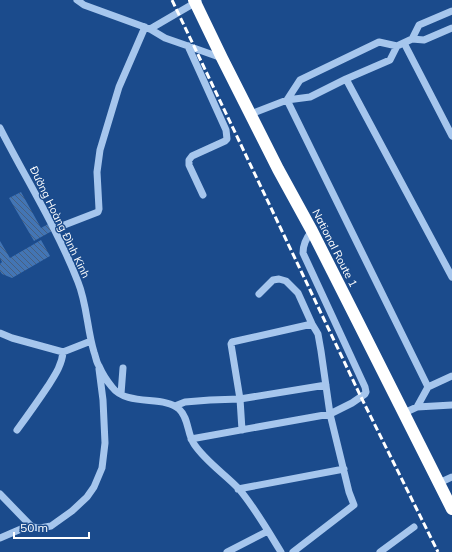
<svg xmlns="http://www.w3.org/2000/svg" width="452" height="552" font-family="Mulish,sans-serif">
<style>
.building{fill:url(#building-back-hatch)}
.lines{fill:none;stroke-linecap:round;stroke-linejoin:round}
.minor{stroke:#a6c6ed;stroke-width:7}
.highway{stroke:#fff;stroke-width:12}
.rail{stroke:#fff;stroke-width:3;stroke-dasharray:7 3;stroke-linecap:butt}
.labels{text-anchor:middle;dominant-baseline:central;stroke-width:3;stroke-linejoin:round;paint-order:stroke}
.street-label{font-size:11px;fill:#fff;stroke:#1b4b8c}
</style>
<defs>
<pattern id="building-back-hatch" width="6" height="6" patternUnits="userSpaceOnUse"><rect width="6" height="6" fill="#4375b4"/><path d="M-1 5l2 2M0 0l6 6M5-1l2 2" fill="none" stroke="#486080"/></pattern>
</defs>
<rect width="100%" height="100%" fill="#1b4b8c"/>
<path class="building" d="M21,192L41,228L48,224L52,231L34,241L9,198Z
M41,240L50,256L12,278L2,274L0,271V264L2,262L0,258V241L10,258Z"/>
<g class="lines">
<path class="minor" d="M77,0L84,5L150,29L165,38L188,46L222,58
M150,29L198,1
M412,39L419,25L452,11
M404,43L452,136
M188,46L226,130L227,139L225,141L192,156L189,160V165L203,195
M346,79L452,277
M287,100L428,387L417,407
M287,100L300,80L379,42L397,46L412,39L424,40L452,28
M251,114L287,100L310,97L346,79L390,60L397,46
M0,128C26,179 57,228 78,282C87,304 87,329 94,352C96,357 96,362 99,366C102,373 107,381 112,387C127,407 164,395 179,409C189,418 187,434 194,444C206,462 225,474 239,489C255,508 268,531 281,552
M54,229L98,212L99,209L97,172L100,150L119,87L145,27
M259,294L273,280L279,279L286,281L298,293L312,324L318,334L321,351L330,414L349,492L354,505L293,552
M0,333L12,338L63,352L91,341
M428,387L452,376
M121,394L123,368
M175,406L185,402L210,400L240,399L326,385
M404,413L417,407L452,405
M17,430C28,415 38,401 48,386C55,375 62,365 63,352
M242,430L240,399L231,344L232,342L312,324
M191,439L330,414L352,403L365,394L366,392L365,387L303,253C303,244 306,238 312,231
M439,483L452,477
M238,489L344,469
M0,494L32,527
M0,538L21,529L32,527L40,528L51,526L72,511L87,497L94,487L102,468L105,443L103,400L99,369
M227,552L268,531
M380,552L414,527"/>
<path class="highway" d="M194,0L222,58L278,169L312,231L358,322L452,509"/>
<path class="rail" d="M172,0L361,397L438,552"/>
</g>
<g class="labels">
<g class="street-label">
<text transform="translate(60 222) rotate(64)">Đường Hoàng Đình Kinh</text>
<text transform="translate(335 248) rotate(63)">National Route 1</text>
</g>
</g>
<path d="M14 532v6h75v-6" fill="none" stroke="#ffffff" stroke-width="2"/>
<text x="20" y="532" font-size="12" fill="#ffffff" stroke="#1b4b8c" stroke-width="3" paint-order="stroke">50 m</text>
</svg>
